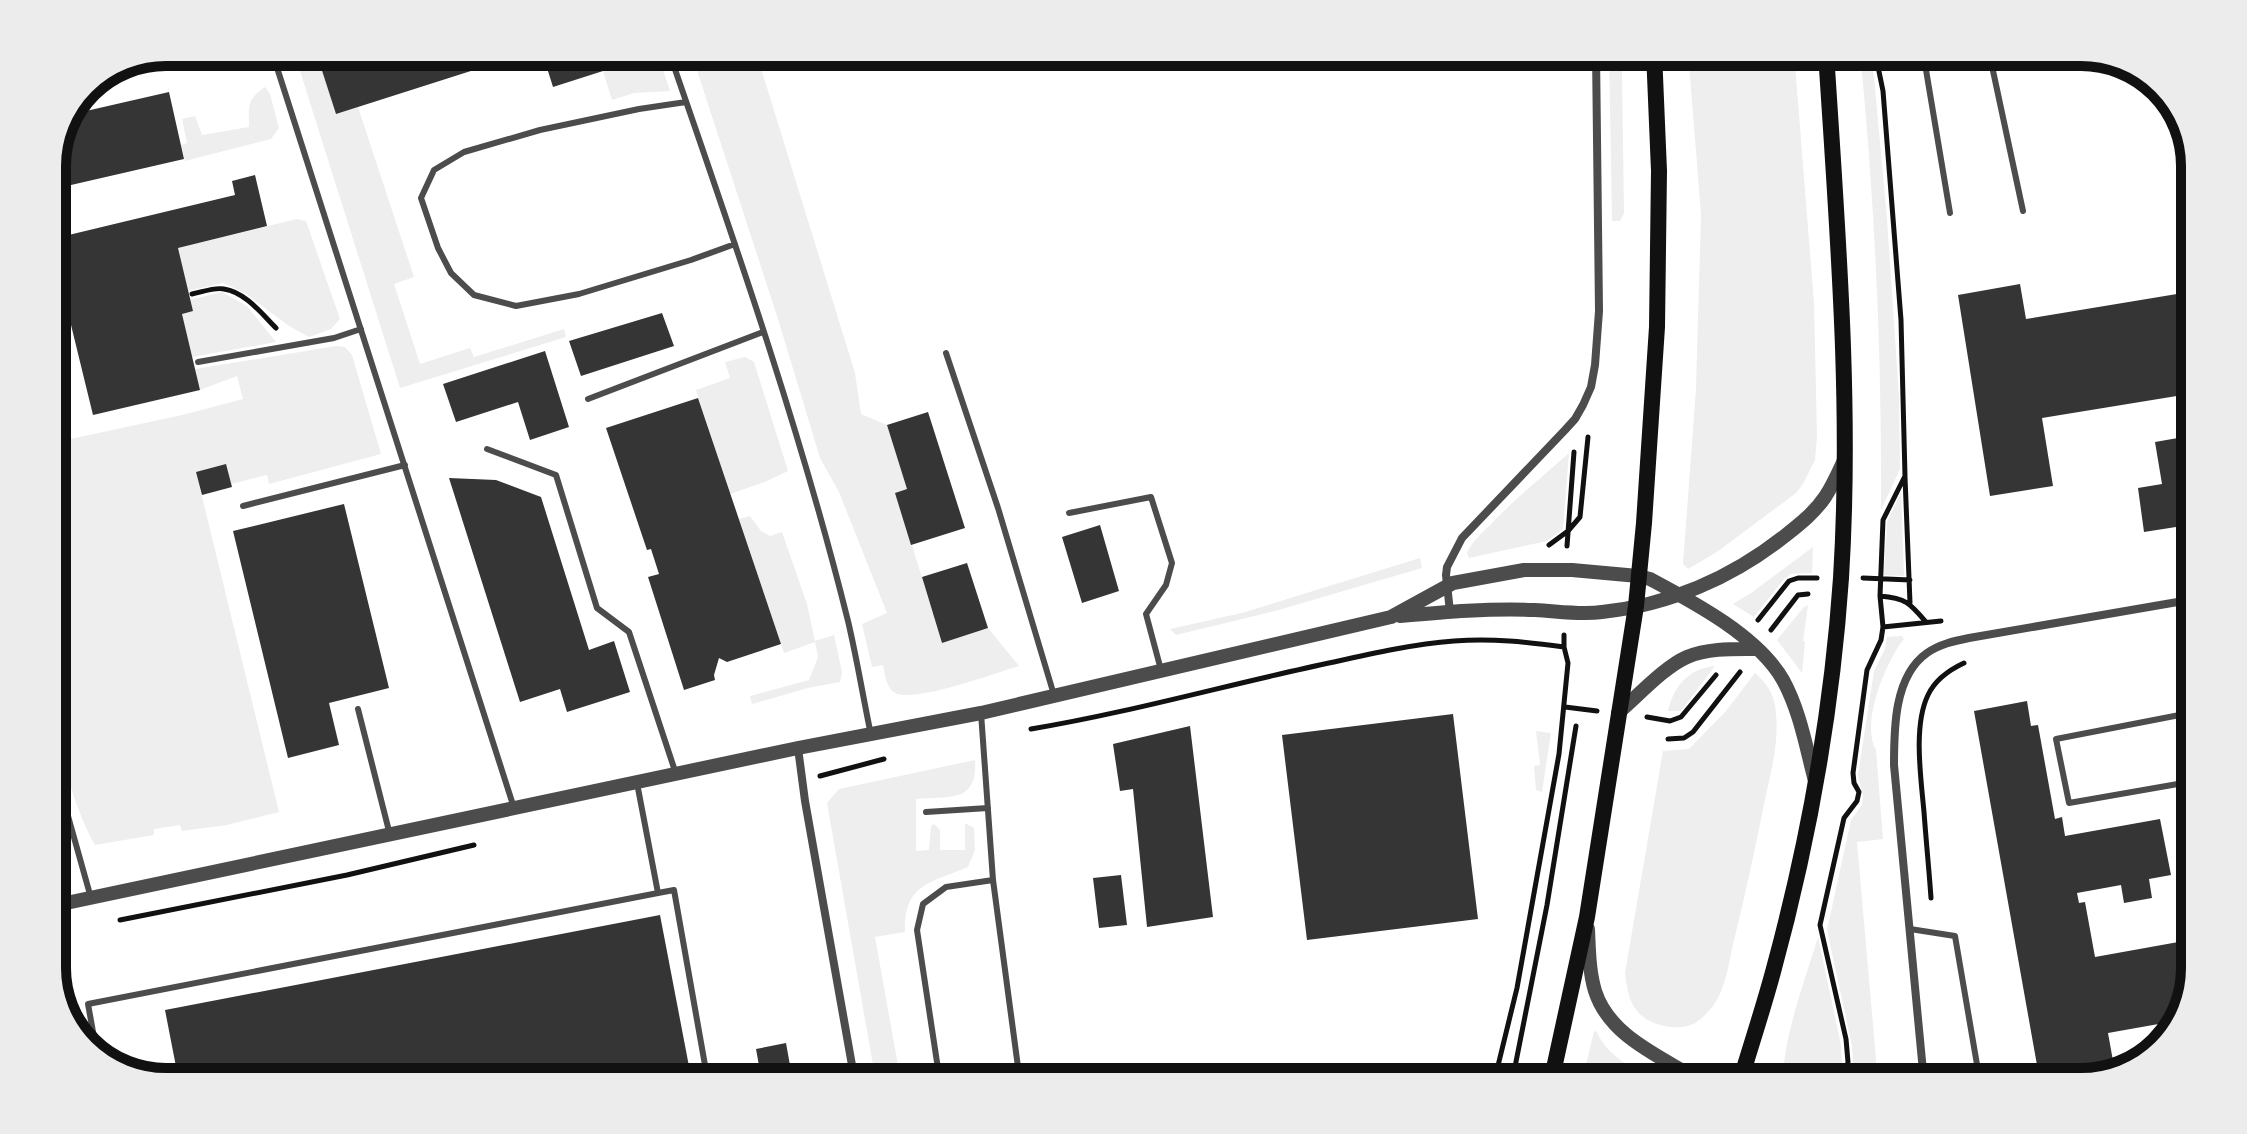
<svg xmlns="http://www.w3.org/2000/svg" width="2247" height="1134" font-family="'Fira Sans Condensed',sans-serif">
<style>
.green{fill:#eee}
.building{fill:#353535}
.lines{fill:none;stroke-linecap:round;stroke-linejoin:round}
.path{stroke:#111;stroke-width:5}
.service{stroke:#4c4c4c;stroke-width:6}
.minor{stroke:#4c4c4c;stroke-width:8}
.tertiary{stroke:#4c4c4c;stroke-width:14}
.secondary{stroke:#111;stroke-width:16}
.rim{fill:none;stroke:#111;stroke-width:10}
</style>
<rect width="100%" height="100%" fill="#fff"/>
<path class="green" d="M294,52H316L336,114L358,107L414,277L394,284L420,364L470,348L474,357L564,329L566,337L400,388Z
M597,52H657L670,91L634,93L612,100Z
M691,52H756L855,373L861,414L887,425L907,489L896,493L942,643L988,628L1019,666C996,673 915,703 895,693C886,688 885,674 883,665L872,667L862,624L887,613L839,492L820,458L778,319Z
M1609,52H1621L1622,74L1624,213L1620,221H1612Z
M1688,52H1794L1814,303L1817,436L1815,460L1803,484L1796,493L1717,552L1688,569L1683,564L1696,389L1701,214Z
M1860,52H1869L1874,77L1887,219L1899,397L1900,469L1881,510C1882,357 1875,204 1860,52Z
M265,87L270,94L279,128L271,139L185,161L181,145L187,143L182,119L195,116L202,135L249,127C249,106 246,100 265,87Z
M297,219L306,221L340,319L331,329L309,337L289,326L246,294L230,286L223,283L188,291L178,248Z
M222,292L247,306L276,342L192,357L182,314L190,300Z
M336,346L345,347L352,355L381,454L269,484L267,475L231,484L196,472L279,812L227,825L182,831L180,825L154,829V835L95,845C74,808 64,763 52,722V443L182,415L243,399L237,376L200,390L195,369Z
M745,357L754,362L788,471L765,482L730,494L696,390L730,378L725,362Z
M1569,453L1563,529L1547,541L1469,558L1467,553C1472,541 1483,532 1492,523C1516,498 1543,476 1569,453Z
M1901,493L1904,576L1884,575L1887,522Z
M750,516L761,531L770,536L782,532L807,604L815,641L834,635L842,672L840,682L808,688L752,704L750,696L809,680L818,657L815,642L784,653L739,519Z
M1813,547L1812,573L1791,574L1784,579L1754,617L1733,604L1751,593Z
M1420,558L1422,568L1275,611L1176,635L1170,629L1242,613Z
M1808,605L1803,641L1805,642L1802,673L1777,640L1804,607Z
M1902,636L1904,639C1886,661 1860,724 1876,750L1883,839L1857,842L1878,1082H1850L1853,1063L1852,1046L1827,930L1851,820L1862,805L1863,796L1858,775L1874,671L1885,649L1887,637Z
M1715,666L1681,711H1668C1674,686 1688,669 1715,666Z
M1755,673C1768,684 1775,696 1776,714C1779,743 1771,772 1765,799C1756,845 1746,891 1735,936C1729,959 1727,987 1713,1006C1708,1012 1702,1019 1695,1023C1679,1032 1650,1026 1638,1012C1628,1001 1627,987 1625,973L1663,751L1689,749L1726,711Z
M1536,731L1551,733L1542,792L1536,790L1534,766L1540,765Z
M975,760C978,804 948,796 916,799V851L929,850L931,826L934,824L940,830V850H965V823L974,828L975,850L968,867C931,883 904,883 905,932L875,937L901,1082H876L827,803L839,789Z
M1818,937L1841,1045L1842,1064L1838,1082H1783C1783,1036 1805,981 1818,937Z
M1594,1031L1597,1032C1606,1055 1634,1069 1654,1082H1582Z"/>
<path class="building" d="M316,52H527V53L336,114Z
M542,52H597L603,71L553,87Z
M169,92L184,159L71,185L67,168L52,172V159L73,114Z
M255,175L267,226L178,248L193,311L182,314L200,390L93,415L52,247V239L235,195L232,181Z
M2020,284L2026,319L2195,291V393L2042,418L2053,486L1990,496L1958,295Z
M662,313L674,346L581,376L569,341Z
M545,351L569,427L530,440L518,402L456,422L443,384Z
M698,398L781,644L727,662L719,658L714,675L715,680L684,690L648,577L659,574L651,549L647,550L606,428Z
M928,412L965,528L911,545L895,493L907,489L887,425Z
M2195,435V479L2192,480L2195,497V524L2144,532L2138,488L2162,484L2155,442Z
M226,464L232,487L202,495L196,472Z
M449,478L496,480L541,497L589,650L614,641L630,692L567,712L560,689L520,702Z
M344,504L389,688L329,703L339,745L288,758L233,531Z
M1100,525L1119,591L1082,603L1062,537Z
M967,563L988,628L942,643L922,577Z
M2027,701L2031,726L2038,725L2055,819L2062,817L2065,836L2160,819L2171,875L2149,879L2152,898L2124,903L2121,885L2077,893L2079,903L2085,902L2095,957L2195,939V968L2183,1018L2181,1020L2108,1033L2115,1072L2081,1082H2040L1974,711Z
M1453,714L1478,919L1307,940L1282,735Z
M1190,726L1213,917L1147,927L1133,789L1120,791L1113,744Z
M1121,875L1127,925L1099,928L1093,878Z
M660,915L692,1082H179L165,1010Z
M786,1043L793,1082H762L756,1049Z"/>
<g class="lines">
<path class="path" d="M192,294C202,292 215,287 224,289C245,292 262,314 276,328
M1905,477L1910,603
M1549,545L1568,531L1580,517L1588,437
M1567,546L1574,452
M1863,578L1910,580
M1880,596C1906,598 1910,603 1926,622
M1758,620L1789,581L1798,578H1817
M1883,627L1941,621
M1771,630L1798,595L1808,594
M1565,707L1597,711
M1647,717L1670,721L1681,717L1716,675
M1031,729C1133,712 1233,683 1334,662C1374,653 1414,644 1454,641C1492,638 1527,642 1564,647
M1668,739L1684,738L1693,732L1740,672
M820,776L884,759
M1931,898C1929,869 1926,840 1924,812C1921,778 1913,726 1928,695C1935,680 1949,670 1964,663
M120,920L347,875L474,845
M1494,1082L1517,988L1559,754L1568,663L1564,647V635
M1512,1082L1547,905L1576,726
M1843,1082L1848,1062L1846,1039L1820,925L1844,818L1857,801L1859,792L1854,783L1853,773L1867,670L1881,640L1883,627L1880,596L1883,520L1905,476L1901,320L1883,91L1875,52"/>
<path class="service" d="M272,52L514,808
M669,52C734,240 800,428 848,621C857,659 863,697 871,735
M1923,52L1950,213
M1989,52L2023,211
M686,102L639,109L540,130L464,152L434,170L421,198L438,248L451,273L474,295L516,306L579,294L691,260L735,244
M946,353L998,508L1054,695
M198,362L334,338L361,329
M588,399L763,332
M487,449L556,475L597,608L629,632L676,774
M243,506L405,465
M1069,513L1151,497L1172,563L1166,585L1146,614L1161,670
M358,709L390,835
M2195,712L2056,739L2069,803L2195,781
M981,713L993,880L1020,1082
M52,759L91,898
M926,812L988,808
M658,893L674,890L708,1082
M1910,929L1955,936L1980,1082
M97,1054L88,1004L658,893L637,783
M940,1082L917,930L923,904L946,887L993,880"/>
<path class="minor" d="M1450,612L1446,575L1447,567L1462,538L1565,430L1575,419L1583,405L1591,387L1595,365L1599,311L1596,52
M798,748L805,801L855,1082
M1924,1082L1894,765C1894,729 1894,676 1927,653C1940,644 1954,641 1969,638L2195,599"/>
<path class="tertiary" d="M1400,616C1445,612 1490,608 1535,610C1557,611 1580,615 1602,612C1670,605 1733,577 1786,535C1800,524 1815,512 1825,497C1833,485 1839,471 1845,458
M1618,713C1638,696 1664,667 1687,657C1708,648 1734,649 1756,649
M52,906L798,748L981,713L1391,617L1453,583L1524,570H1572L1638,576L1650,579C1693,602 1758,636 1783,680C1800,711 1806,747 1815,781
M1588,929C1589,950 1589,971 1595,991C1610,1038 1663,1057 1701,1082"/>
<path class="secondary" d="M1551,1082L1587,917L1636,606L1644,523L1657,327L1659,171L1654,52
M1740,1082C1751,1045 1763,1009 1773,972C1808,844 1832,711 1841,578C1852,403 1837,227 1826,52"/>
</g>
<path d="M0 0H2247V1134H0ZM166 66H2081A100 100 0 0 1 2181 166V968A100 100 0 0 1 2081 1068H166A100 100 0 0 1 66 968V166A100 100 0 0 1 166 66Z" fill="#ececec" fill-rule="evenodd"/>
<path class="rim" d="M166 66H2081A100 100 0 0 1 2181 166V968A100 100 0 0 1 2081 1068H166A100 100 0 0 1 66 968V166A100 100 0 0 1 166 66Z"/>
</svg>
